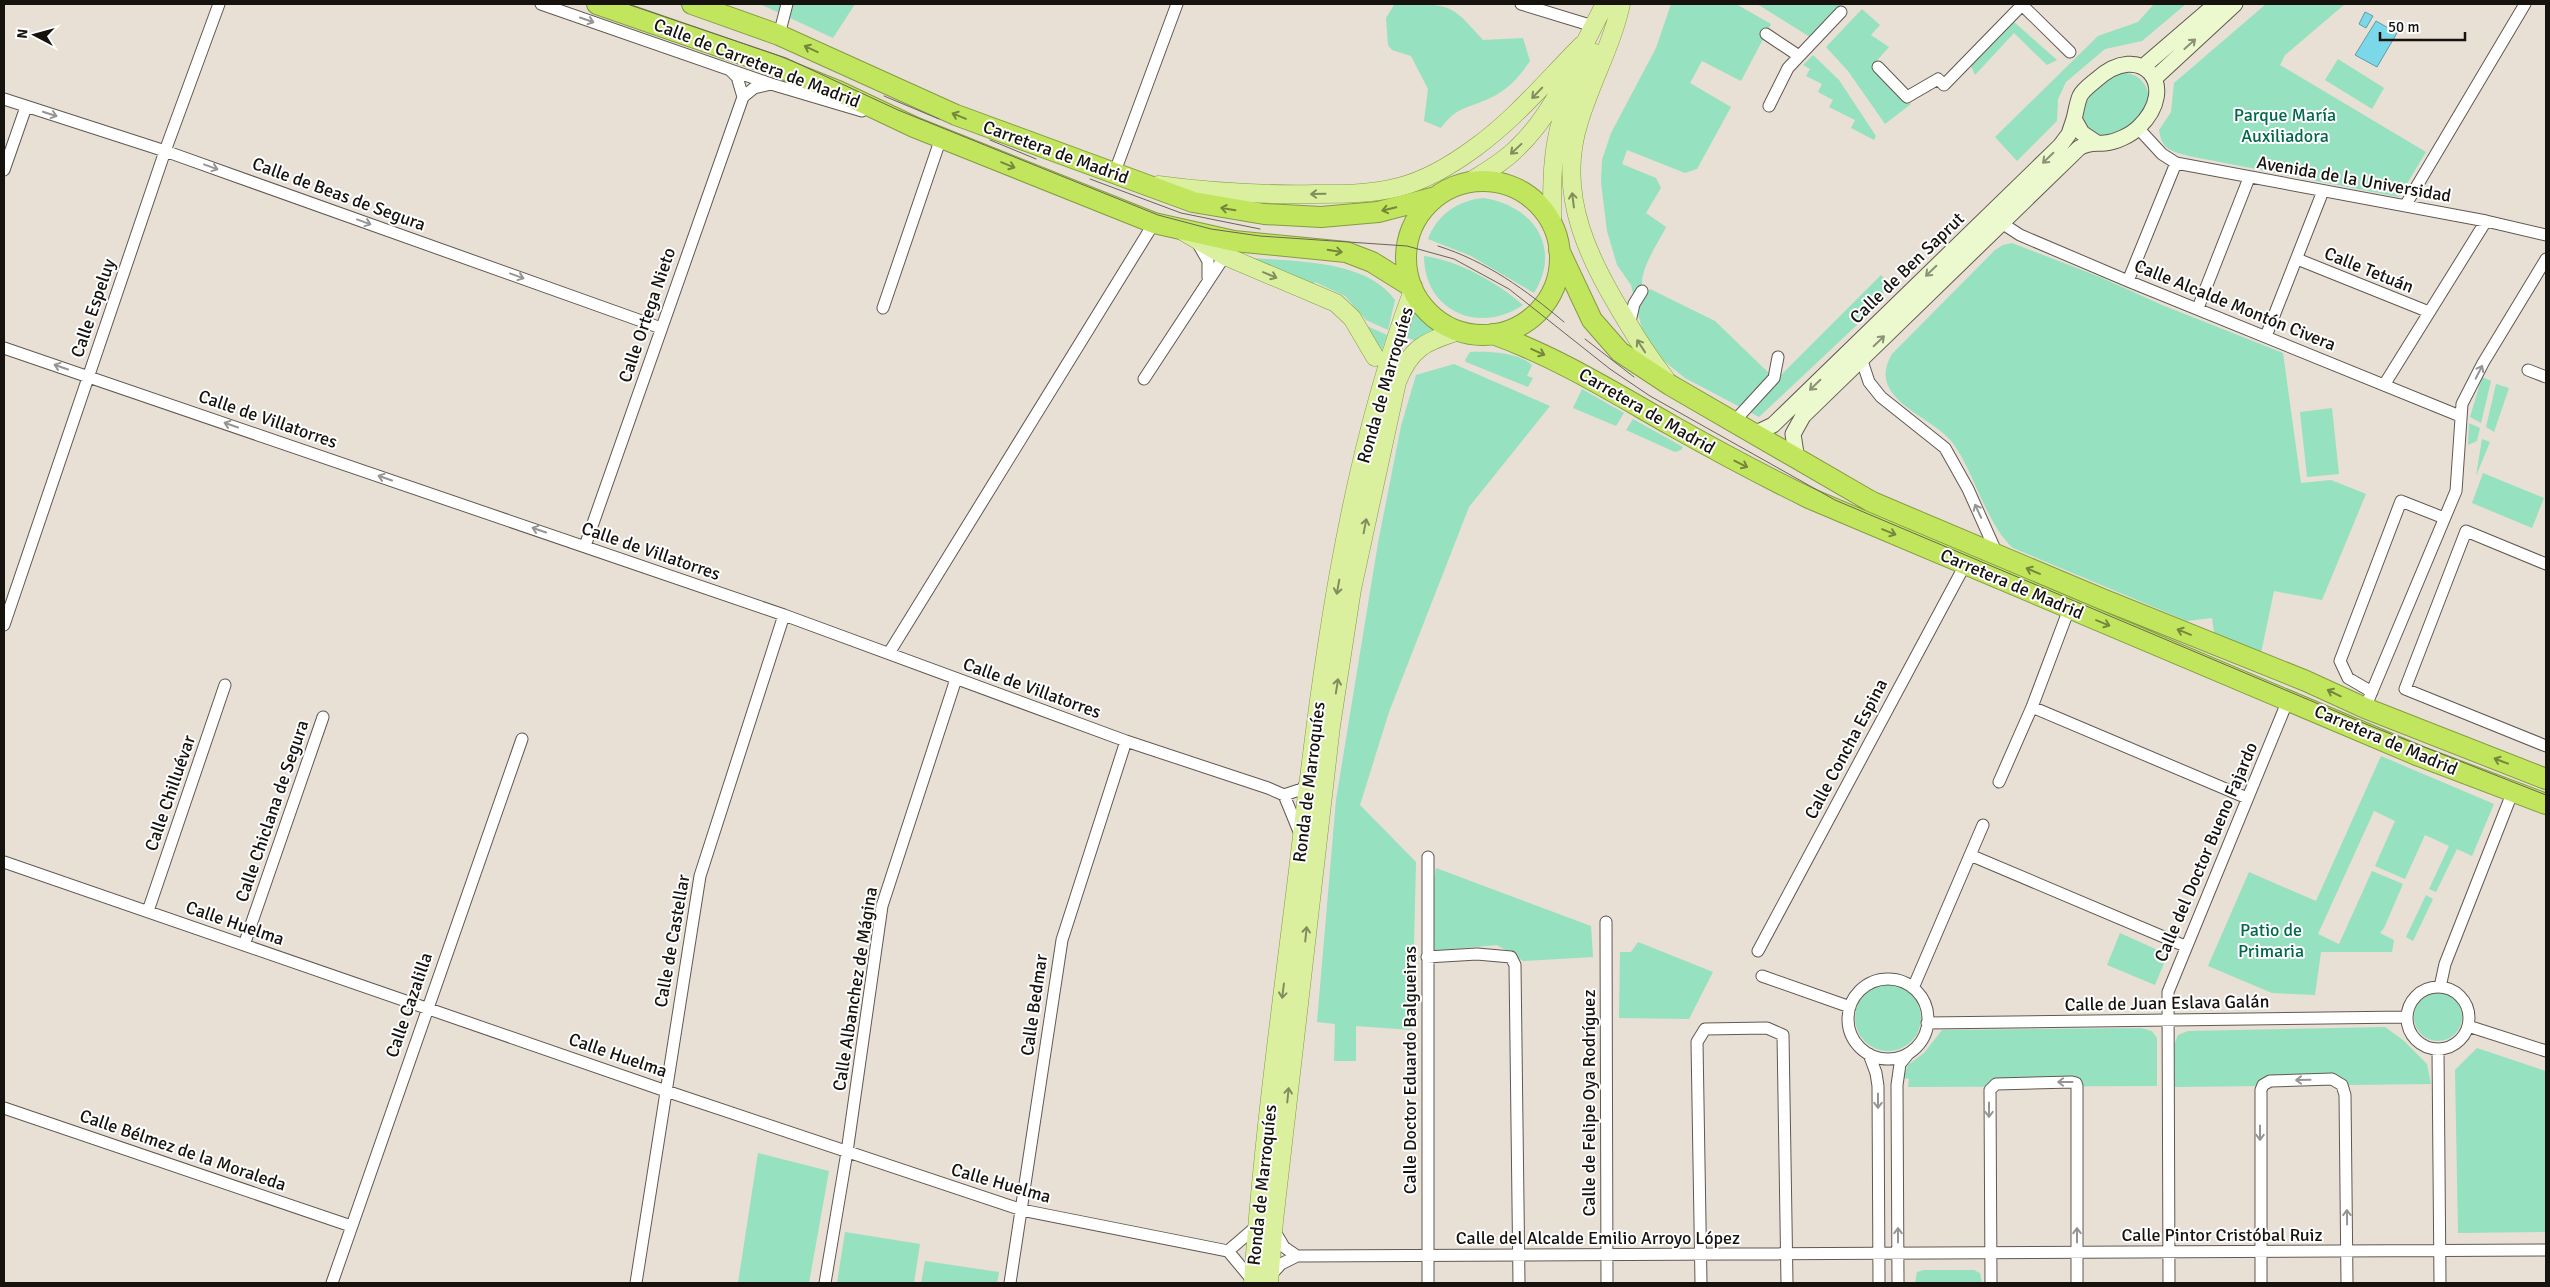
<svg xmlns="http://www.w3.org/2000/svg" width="2550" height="1287" font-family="Signika,sans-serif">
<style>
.green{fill:#96e1bf}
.water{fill:#7bd8e8;stroke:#5d9da7}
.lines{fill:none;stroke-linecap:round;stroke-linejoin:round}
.street-casing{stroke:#615951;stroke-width:13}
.secondary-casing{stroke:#615951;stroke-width:17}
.primary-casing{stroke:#859c42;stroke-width:19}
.highway-casing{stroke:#859c42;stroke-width:22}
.street{stroke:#fff;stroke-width:11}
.secondary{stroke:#ecf8ce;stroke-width:15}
.primary{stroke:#daf09e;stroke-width:18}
.highway{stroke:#c1e65d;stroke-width:20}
.tram{stroke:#69645d;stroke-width:1}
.oneway{stroke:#969593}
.oneway2{stroke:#8c9178}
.oneway3{stroke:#74873a}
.oneway4{stroke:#828d5e}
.labels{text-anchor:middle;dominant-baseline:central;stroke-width:4;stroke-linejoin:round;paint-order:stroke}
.street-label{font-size:18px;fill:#16130f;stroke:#fff}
.park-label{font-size:18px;fill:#006849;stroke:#fff}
</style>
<rect width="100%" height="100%" fill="#e8dfd5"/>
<path class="green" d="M760,4H855L833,38Z
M1409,4C1453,4 1454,8 1483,40L1523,38L1530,61C1519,77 1508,90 1490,98C1467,109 1457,106 1441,128L1424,121L1428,89L1411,56L1392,50L1388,45L1386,18L1394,5Z
M1671,4H1736L1771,24L1741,81L1702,61L1690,83L1731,107L1697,169L1685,173L1627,150L1622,164L1656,178L1661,188L1646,213L1666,227C1658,244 1632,279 1646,295L1650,289L1715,321L1776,380L1881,275L1891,286L1863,314L1859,323L1759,417L1685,378L1664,361L1643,333L1631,285L1617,265L1607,231L1601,182L1602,160L1611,133L1656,48Z
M1757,4H1842L1810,37Z
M2154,4H2186L2142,41L2105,49L2066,82L2058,99L2057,121L2017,161L1995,137L2098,36L2138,22Z
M2266,4H2345L2285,55L2280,65L2426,152L2399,197L2189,156C2171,151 2162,150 2159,130L2171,112L2174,83Z
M1862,9L1880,25L1871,35L1889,47L1872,66L1911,104L1885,124L1848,71L1826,47Z
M2014,22L2057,60L2047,65L2014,33L1975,75L1971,66Z
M1813,55L1839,80L1876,136L1874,140L1851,128L1855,120L1829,107L1833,100L1818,92L1822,84L1806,76L1810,69L1803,65Z
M2338,59L2384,88L2372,109L2325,80Z
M2122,73C2132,73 2139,76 2145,85C2159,109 2124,130 2106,139L2088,132C2087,128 2082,122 2082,117C2081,99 2107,78 2122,73Z
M1484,198C1534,206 1562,248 1534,293L1471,256L1428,239C1437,215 1458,200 1484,198Z
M2012,243L2100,277L2162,305L2283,353L2301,483L2331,480L2366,494L2322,600L2274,591L2261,653L2214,633L2212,618L2187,621L2013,548C1986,524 1974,471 1952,442C1931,415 1865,399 1892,354L1995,250L2003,245Z
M1424,256C1460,261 1496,282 1523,305C1479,335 1424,311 1424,256Z
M1239,257C1286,262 1365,257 1395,300L1388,330L1366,320L1345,296L1315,282L1313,286Z
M1412,308L1438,331L1416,341L1403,336Z
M1365,325L1387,335L1382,350H1379Z
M1470,352C1487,351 1519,352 1532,365L1527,376L1533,378L1528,387L1466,362L1465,360Z
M1454,364L1550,406L1469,507L1389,712L1360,805L1416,862L1412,1030L1356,1026V1061H1334L1335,1024L1317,1022L1336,800L1378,543L1401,426L1416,375Z
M2482,377L2491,381L2481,423L2470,417Z
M2496,384L2509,388L2494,432L2486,427Z
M1582,389L1624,413L1616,426L1573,408Z
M2332,408L2339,474L2307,477L2300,412Z
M1633,419L1683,447L1681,450L1675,452L1626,430Z
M2469,423L2480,428L2477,441L2468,445Z
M2482,439L2490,442L2476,476Z
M2483,473L2544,498L2532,528L2472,503Z
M2381,756L2494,804L2472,856L2457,849L2436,892L2429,889L2449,846L2425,835L2405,879L2375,866L2395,821L2374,811L2318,934L2339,944L2372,871L2403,884L2384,928L2380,933L2394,940L2392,952H2321L2315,995L2272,993L2208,966L2249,872L2316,901Z
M1436,868L1591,926L1593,957L1523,961L1497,945L1431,951L1432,890Z
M2426,895L2433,899L2413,941L2406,937Z
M2120,933L2162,952L2164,963L2155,985L2107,965Z
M1638,942L1713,972L1689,1019L1619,1018L1620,952H1631Z
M1855 1018a33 33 0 1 1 66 0a33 33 0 1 1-66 0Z
M2414 1017a24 24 0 1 1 48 0a24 24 0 1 1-48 0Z
M2385,1027L2403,1040L2427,1064L2431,1084L2175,1087L2174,1045L2178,1035L2188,1031Z
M2141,1028L2152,1031L2157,1038V1086L1908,1087L1909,1079L1903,1078L1908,1065L1924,1053L1942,1030Z
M2477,1048L2546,1071V1232L2458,1233L2455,1070Z
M758,1153L829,1171L809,1283H738Z
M845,1232L920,1244L914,1283H837Z
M925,1261L999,1272L997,1283H921Z
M1924,1270H1974L1980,1273L1982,1283H1915L1917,1272Z"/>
<path class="water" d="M2365,12L2373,16L2366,28L2359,24Z
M2376,21L2397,33L2377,67L2355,55Z"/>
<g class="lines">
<defs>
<path id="street" d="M541,4L771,84L862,111
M1521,4L1593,26
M2021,4L2070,52
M1766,34L1799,56
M779,35L787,4
M1878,67L1907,97L1938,79L1944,85L2023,4
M743,97L754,88L771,84
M4,99L165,151L661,328
M1769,106L1788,68L1841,12
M2138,128L2162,154L2176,163L2486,221L2546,235
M4,170L26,107
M1114,174L1177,4
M2405,206L2525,4
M2000,222L2020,235L2128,281L2460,416
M1197,242L1208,261V278
M2297,259L2429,312
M2128,281L2176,163
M883,308L941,138
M2198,308L2249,178
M1629,326L1634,304L1642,291
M2266,336L2323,191
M4,348L784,615L1126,741L1268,788L1284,795L1300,834
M1861,358L1869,382L1881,397L1945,448L1968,489L1998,556
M2528,370L2546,377
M1144,379L1228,251
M2384,385L2486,221
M1740,415L1774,378L1778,357
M585,546L743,97L737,77L730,70
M2546,564L2466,531L2405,689L2546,746
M4,625L165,151L219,4
M889,653L1154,223
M2372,692L2348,678L2340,661L2401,501L2444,518
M2032,707L2247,798
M2365,708L2456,491L2462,404L2483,363L2546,259
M1999,782L2032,707L2069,609
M1284,795L1302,789L1308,779
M1970,855L2185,946
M4,862L666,1091L1022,1210L1228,1251
M148,911L225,685
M1606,922L1607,1283
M244,945L323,717
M1758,951L1966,563
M1427,957L1477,954L1511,957L1515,965L1519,1283
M1762,976L1850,1007
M1848 1019a40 40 0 1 1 80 0a40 40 0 1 1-80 0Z
M2407 1018a31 31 0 1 1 62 0a31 31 0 1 1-62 0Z
M2440,987L2445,964L2513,791
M1913,988L1983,825
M1927,1023L2406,1017
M2468,1026L2546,1051
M2438,1050L2440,1283
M1869,1054L1876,1073L1878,1086L1879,1283
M4,1108L351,1226
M1274,1230L1284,1247L1297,1256
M1228,1251L1253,1281
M1228,1251L1257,1226
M1270,1276L1281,1264L1297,1256L2546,1250
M332,1283L522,739
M636,1283L700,876L784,615
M825,1283L847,1152L882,906L956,679
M1010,1283L1062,940L1126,741
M1428,1283V857
M1701,1283L1697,1042L1705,1029L1767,1028L1783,1035L1787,1283
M1898,1283L1897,1085L1900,1064L1909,1053
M1991,1283L1990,1090L1996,1084L2072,1082L2076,1083L2077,1086V1283
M2169,1283L2168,992L2288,700
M2261,1283V1090L2263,1085L2270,1081L2332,1079L2342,1085L2345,1095L2347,1283"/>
<path id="secondary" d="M2144,66L2216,4
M2155,78L2235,4
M1754,434L1773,425L2060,146L2069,134L2074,119
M1797,460L1793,434L1803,416L2079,148C2088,142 2095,144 2105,143C2116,142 2131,135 2139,127C2181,86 2141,39 2096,80C2090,85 2083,90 2080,96C2077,103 2076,112 2074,119L2082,133L2097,143"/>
<path id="primary" d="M1621,4C1612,45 1591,82 1579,122C1555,197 1591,263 1629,325C1640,344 1652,361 1665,378
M1468,183C1485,172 1504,162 1518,147C1556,111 1580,50 1605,4
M1158,185C1210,192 1264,195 1316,194C1344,194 1372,194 1399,187C1427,180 1453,164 1476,147C1516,118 1547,80 1582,45
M1552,226C1552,189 1551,153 1562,118C1570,95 1584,74 1595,53
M1184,232L1225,256L1336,303L1352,318L1375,357
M1253,1283C1262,1145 1281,1008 1298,870C1321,675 1344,475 1413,290
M1269,1283L1274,1221L1331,726L1352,589L1397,382C1411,347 1425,342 1459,331"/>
<path id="highway" d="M597,4L776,66L838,91L914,127L1154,223L1234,241L1346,252L1372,262L1412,287
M692,4L779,35L956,115L1193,202L1264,214L1321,217L1378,212L1436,197
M1406 258a77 77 0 1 1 154 0a77 77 0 1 1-154 0Z
M1559,250L1592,320L1620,352L1670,385L1872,502L2102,599L2306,681L2365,708L2546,779
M1493,334C1557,357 1613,392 1671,425C1717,451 1762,475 1809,498L2419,756L2546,804"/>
</defs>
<use href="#street" class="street-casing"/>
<use href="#secondary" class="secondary-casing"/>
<use href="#primary" class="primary-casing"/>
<use href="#highway" class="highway-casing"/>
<use href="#street" class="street"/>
<use href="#secondary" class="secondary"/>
<use href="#primary" class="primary"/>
<use href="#highway" class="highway"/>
<path class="tram" d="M627,4L786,58L898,110L1158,215L1211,229L1260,236L1407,246L1454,259L1509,289L1610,369L1650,396L1835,500L2373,727L2546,795
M884,96L939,119
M990,140L1036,159
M1090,179L1181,213L1260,229
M1438,246C1486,261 1526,290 1564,322
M1585,339L1634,377"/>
</g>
<defs><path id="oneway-shaft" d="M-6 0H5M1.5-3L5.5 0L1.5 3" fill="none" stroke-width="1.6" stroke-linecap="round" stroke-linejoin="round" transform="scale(1.25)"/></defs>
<g class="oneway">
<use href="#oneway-shaft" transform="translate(587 20) rotate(19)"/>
<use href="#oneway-shaft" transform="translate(50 114) rotate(18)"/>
<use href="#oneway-shaft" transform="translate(211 167) rotate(20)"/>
<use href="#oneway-shaft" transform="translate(364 222) rotate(20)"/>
<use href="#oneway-shaft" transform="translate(517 276) rotate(20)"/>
<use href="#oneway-shaft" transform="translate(61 367) rotate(-161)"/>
<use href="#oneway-shaft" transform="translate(2479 372) rotate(-63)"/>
<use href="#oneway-shaft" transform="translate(231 425) rotate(-161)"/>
<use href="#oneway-shaft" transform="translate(385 478) rotate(-161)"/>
<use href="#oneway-shaft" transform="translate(1978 511) rotate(-115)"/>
<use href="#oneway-shaft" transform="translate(539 530) rotate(-161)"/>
<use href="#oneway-shaft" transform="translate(2303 1080) rotate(179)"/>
<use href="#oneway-shaft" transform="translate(2065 1082) rotate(180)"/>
<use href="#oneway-shaft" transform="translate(1878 1101) rotate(90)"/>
<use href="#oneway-shaft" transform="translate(1989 1110) rotate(90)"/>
<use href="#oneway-shaft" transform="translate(2260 1133) rotate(90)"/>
<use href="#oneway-shaft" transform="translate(2347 1217) rotate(-91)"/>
<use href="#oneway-shaft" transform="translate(1898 1235) rotate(-90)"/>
<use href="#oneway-shaft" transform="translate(2077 1235) rotate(-90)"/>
</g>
<g class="oneway2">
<use href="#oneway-shaft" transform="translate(2190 44) rotate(-42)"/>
<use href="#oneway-shaft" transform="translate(2048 158) rotate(136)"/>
<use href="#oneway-shaft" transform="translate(1931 271) rotate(136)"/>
<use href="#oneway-shaft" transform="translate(1879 341) rotate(-44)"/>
<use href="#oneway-shaft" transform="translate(1815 385) rotate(136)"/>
</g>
<g class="oneway3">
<use href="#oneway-shaft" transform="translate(811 49) rotate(-155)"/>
<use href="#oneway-shaft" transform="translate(959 116) rotate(-158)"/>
<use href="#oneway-shaft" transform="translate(1008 165) rotate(22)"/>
<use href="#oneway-shaft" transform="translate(1228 209) rotate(-171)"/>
<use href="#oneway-shaft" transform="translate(1389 209) rotate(166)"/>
<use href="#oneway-shaft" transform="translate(1335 251) rotate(9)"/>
<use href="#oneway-shaft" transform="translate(1538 352) rotate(24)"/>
<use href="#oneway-shaft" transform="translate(1741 464) rotate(27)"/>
<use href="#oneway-shaft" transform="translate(1889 532) rotate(22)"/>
<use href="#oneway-shaft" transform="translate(2033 571) rotate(-157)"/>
<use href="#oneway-shaft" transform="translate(2103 623) rotate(22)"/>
<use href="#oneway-shaft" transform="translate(2184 632) rotate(-158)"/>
<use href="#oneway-shaft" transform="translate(2334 693) rotate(-154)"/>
<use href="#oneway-shaft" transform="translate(2501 761) rotate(-159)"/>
</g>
<g class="oneway4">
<use href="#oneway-shaft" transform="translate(1537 93) rotate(134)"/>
<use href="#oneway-shaft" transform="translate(1516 149) rotate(137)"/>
<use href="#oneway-shaft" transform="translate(1318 194) rotate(179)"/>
<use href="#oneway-shaft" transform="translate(1573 200) rotate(-97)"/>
<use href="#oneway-shaft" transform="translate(1270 275) rotate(23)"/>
<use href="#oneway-shaft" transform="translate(1641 346) rotate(-123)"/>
<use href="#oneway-shaft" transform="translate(1365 526) rotate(-79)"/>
<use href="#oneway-shaft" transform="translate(1338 587) rotate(100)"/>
<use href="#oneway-shaft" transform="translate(1337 686) rotate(-81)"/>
<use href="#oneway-shaft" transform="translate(1306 934) rotate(-84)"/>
<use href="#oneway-shaft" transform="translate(1283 991) rotate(97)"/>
<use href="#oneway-shaft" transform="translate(1288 1095) rotate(-84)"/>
</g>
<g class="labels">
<g class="street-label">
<text transform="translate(757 63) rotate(21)">Calle de Carretera de Madrid</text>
<text transform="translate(1056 152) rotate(20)">Carretera de Madrid</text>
<text transform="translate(2354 179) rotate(10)">Avenida de la Universidad</text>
<text transform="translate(339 194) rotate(20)">Calle de Beas de Segura</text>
<text transform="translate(1907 268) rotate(-44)">Calle de Ben Saprut</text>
<text transform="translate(2369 270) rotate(22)">Calle Tetuán</text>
<text transform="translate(2235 305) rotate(22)">Calle Alcalde Montón Civera</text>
<text transform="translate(93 308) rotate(-71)">Calle Espeluy</text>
<text transform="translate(647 315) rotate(-71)">Calle Ortega Nieto</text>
<text transform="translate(1385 385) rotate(-74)">Ronda de Marroquíes</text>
<text transform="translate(1647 411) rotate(30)">Carretera de Madrid</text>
<text transform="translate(268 419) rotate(19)">Calle de Villatorres</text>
<text transform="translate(651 551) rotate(19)">Calle de Villatorres</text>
<text transform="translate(2012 584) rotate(23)">Carretera de Madrid</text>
<text transform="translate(1032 688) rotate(20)">Calle de Villatorres</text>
<text transform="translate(2386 740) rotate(23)">Carretera de Madrid</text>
<text transform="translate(1846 749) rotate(-62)">Calle Concha Espina</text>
<text transform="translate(1309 782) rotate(-83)">Ronda de Marroquíes</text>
<text transform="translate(170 793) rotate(-71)">Calle Chilluévar</text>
<text transform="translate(272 811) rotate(-71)">Calle Chiclana de Segura</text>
<text transform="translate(2206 852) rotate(-67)">Calle del Doctor Bueno Fajardo</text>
<text transform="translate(235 923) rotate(19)">Calle Huelma</text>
<text transform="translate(672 941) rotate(-80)">Calle de Castellar</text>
<text transform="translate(855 989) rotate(-81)">Calle Albanchez de Mágina</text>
<text transform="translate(2167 1003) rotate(-1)">Calle de Juan Eslava Galán</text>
<text transform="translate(409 1005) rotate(-71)">Calle Cazalilla</text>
<text transform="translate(1034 1005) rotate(-82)">Calle Bedmar</text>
<text transform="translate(618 1055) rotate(19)">Calle Huelma</text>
<text transform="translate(1410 1070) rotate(-90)">Calle Doctor Eduardo Balgueiras</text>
<text transform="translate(1589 1103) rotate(-90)">Calle de Felipe Oya Rodríguez</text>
<text transform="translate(183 1150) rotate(19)">Calle Bélmez de la Moraleda</text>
<text transform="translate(1001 1183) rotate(16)">Calle Huelma</text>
<text transform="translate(1262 1185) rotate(-84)">Ronda de Marroquíes</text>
<text x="2222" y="1235">Calle Pintor Cristóbal Ruiz</text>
<text x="1598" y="1238">Calle del Alcalde Emilio Arroyo López</text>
</g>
<g class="park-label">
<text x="2285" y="115">Parque María<tspan x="2285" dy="21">Auxiliadora</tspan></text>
<text x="2271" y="930">Patio de<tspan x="2271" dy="21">Primaria</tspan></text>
</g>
</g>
<rect width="2550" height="1287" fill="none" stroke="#16130f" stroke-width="10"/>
<g transform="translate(35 35) rotate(276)" stroke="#ffffff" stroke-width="4" paint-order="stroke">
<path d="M0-4L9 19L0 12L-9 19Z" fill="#16130f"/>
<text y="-8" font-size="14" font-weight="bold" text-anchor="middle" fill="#16130f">N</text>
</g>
<path d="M2380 32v8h85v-8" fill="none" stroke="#16130f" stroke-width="2.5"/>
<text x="2388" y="32" font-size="15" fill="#16130f" stroke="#ffffff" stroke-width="4" paint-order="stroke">50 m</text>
</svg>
